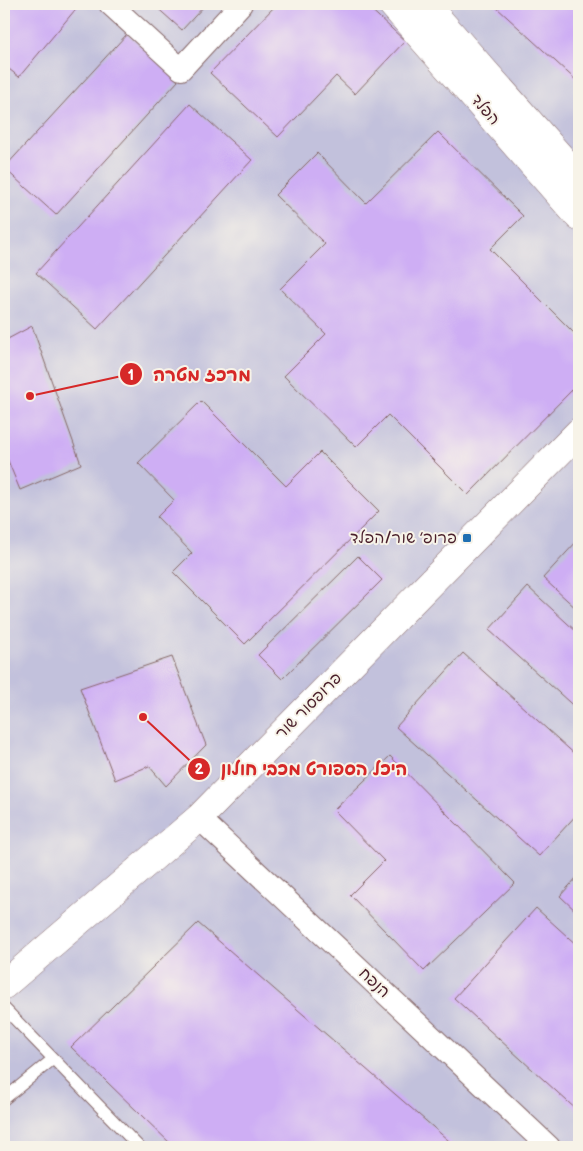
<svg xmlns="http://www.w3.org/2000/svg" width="583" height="1151" font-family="'Balsamiq Sans','Playpen Sans Hebrew',sans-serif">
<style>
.industrial{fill:#c2c1dc}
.building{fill:#ceaef4}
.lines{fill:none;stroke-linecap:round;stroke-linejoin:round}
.service-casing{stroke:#856666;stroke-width:13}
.minor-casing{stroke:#856666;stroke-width:24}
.tertiary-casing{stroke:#856666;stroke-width:29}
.service{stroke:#fff;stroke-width:11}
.minor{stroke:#fff;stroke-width:22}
.tertiary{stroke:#fff;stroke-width:28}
.poi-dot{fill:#1f6fb2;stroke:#f7f3e8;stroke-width:2}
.labels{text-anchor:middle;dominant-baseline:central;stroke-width:4;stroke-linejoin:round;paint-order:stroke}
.street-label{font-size:16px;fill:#4a1f2b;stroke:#f7f3e8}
.poi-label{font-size:16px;fill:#4a1f2b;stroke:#f7f3e8;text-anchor:end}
.leader{fill:none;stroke:#d62828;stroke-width:2}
.callout-dot{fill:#d62828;stroke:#f7f3e8;stroke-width:2}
.mark-label{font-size:15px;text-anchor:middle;font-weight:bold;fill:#fff}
.callout-label{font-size:18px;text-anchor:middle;font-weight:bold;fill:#d62828;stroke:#f7f3e8;stroke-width:4;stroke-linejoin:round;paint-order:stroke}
</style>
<rect width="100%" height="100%" fill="#f7f3e8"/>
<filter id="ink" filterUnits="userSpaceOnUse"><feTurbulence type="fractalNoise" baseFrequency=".02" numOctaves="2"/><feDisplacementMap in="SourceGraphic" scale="10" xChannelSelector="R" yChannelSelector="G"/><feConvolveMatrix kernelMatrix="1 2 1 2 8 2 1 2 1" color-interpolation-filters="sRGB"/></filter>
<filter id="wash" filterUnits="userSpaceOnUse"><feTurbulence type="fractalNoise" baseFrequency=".0096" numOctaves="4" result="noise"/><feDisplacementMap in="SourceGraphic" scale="20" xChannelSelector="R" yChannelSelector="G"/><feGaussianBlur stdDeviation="1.12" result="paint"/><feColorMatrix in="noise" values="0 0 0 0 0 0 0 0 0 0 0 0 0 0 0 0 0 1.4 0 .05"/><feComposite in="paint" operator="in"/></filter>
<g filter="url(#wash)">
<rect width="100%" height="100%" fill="#f3e9d3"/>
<path class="industrial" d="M4,4H579V1147H4Z"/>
<g id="blocks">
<path class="building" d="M7,4H80L19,77L4,65V8Z
M153,4H206L182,30Z
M277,4H365L405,41L355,94L336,76L278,137L210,73Z
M499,4H579V83L496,7Z
M127,34L178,81L56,215L4,168Z
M190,104L252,160L97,329L36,273Z
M438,132L523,216L490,249L579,338V383L468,495L388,415L356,447L284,376L326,334L280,289L325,244L275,195L317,153L366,203Z
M32,326L81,464L20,490L4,451V341Z
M201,401L286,486L320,452L379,511L245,644L173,572L192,553L157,517L174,500L138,463Z
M578,540L579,542V611L543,578Z
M358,556L382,580L282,679L258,655Z
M528,587L579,634V711L489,630Z
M463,653L579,758V812L539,856L396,727Z
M172,657L206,745L166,786L149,766L115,780L80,688Z
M390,756L515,883L424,971L350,895L384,861L334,810Z
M579,875V914L560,896Z
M536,908L579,947V1112L454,998Z
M198,923L456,1147H174L71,1047Z"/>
</g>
</g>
<g filter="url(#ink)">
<use href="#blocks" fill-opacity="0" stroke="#856666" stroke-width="1"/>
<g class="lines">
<defs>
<path id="service" d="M4,1008L139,1147
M4,1099L53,1059"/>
<path id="minor" d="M110,4L181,69L241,4
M199,818L549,1147"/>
<path id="tertiary" d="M392,4L579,217
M425,4L579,178
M4,985L199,818L579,432"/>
</defs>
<use href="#service" class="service-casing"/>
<use href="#minor" class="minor-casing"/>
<use href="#tertiary" class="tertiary-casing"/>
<use href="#service" class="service"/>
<use href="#minor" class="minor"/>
<use href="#tertiary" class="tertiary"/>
</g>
</g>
<rect class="poi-dot" x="462" y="533" width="10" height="10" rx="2.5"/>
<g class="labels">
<g class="street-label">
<text transform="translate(485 110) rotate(49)">הפלד</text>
<text transform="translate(309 706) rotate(-45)">פרופסור שור</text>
<text transform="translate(374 983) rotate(43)">הנפח</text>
</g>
<g class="poi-label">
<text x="457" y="538">פרופ׳ שור/הפלד</text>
</g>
</g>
<path class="leader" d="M30 396L131 374M143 717L199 769"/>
<g class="callout-dot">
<circle cx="30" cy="396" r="5"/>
<circle cx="143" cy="717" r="5"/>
<circle cx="131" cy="374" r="12"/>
<circle cx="199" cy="769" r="12"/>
</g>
<g class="mark-label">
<text x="131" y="380">1</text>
<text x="199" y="774">2</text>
</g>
<g class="callout-label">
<text x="202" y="381">מרכז מטרה</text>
<text x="314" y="775">היכל הספורט מכבי חולון</text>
</g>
<rect width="583" height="1151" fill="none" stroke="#f7f3e8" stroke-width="20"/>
</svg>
